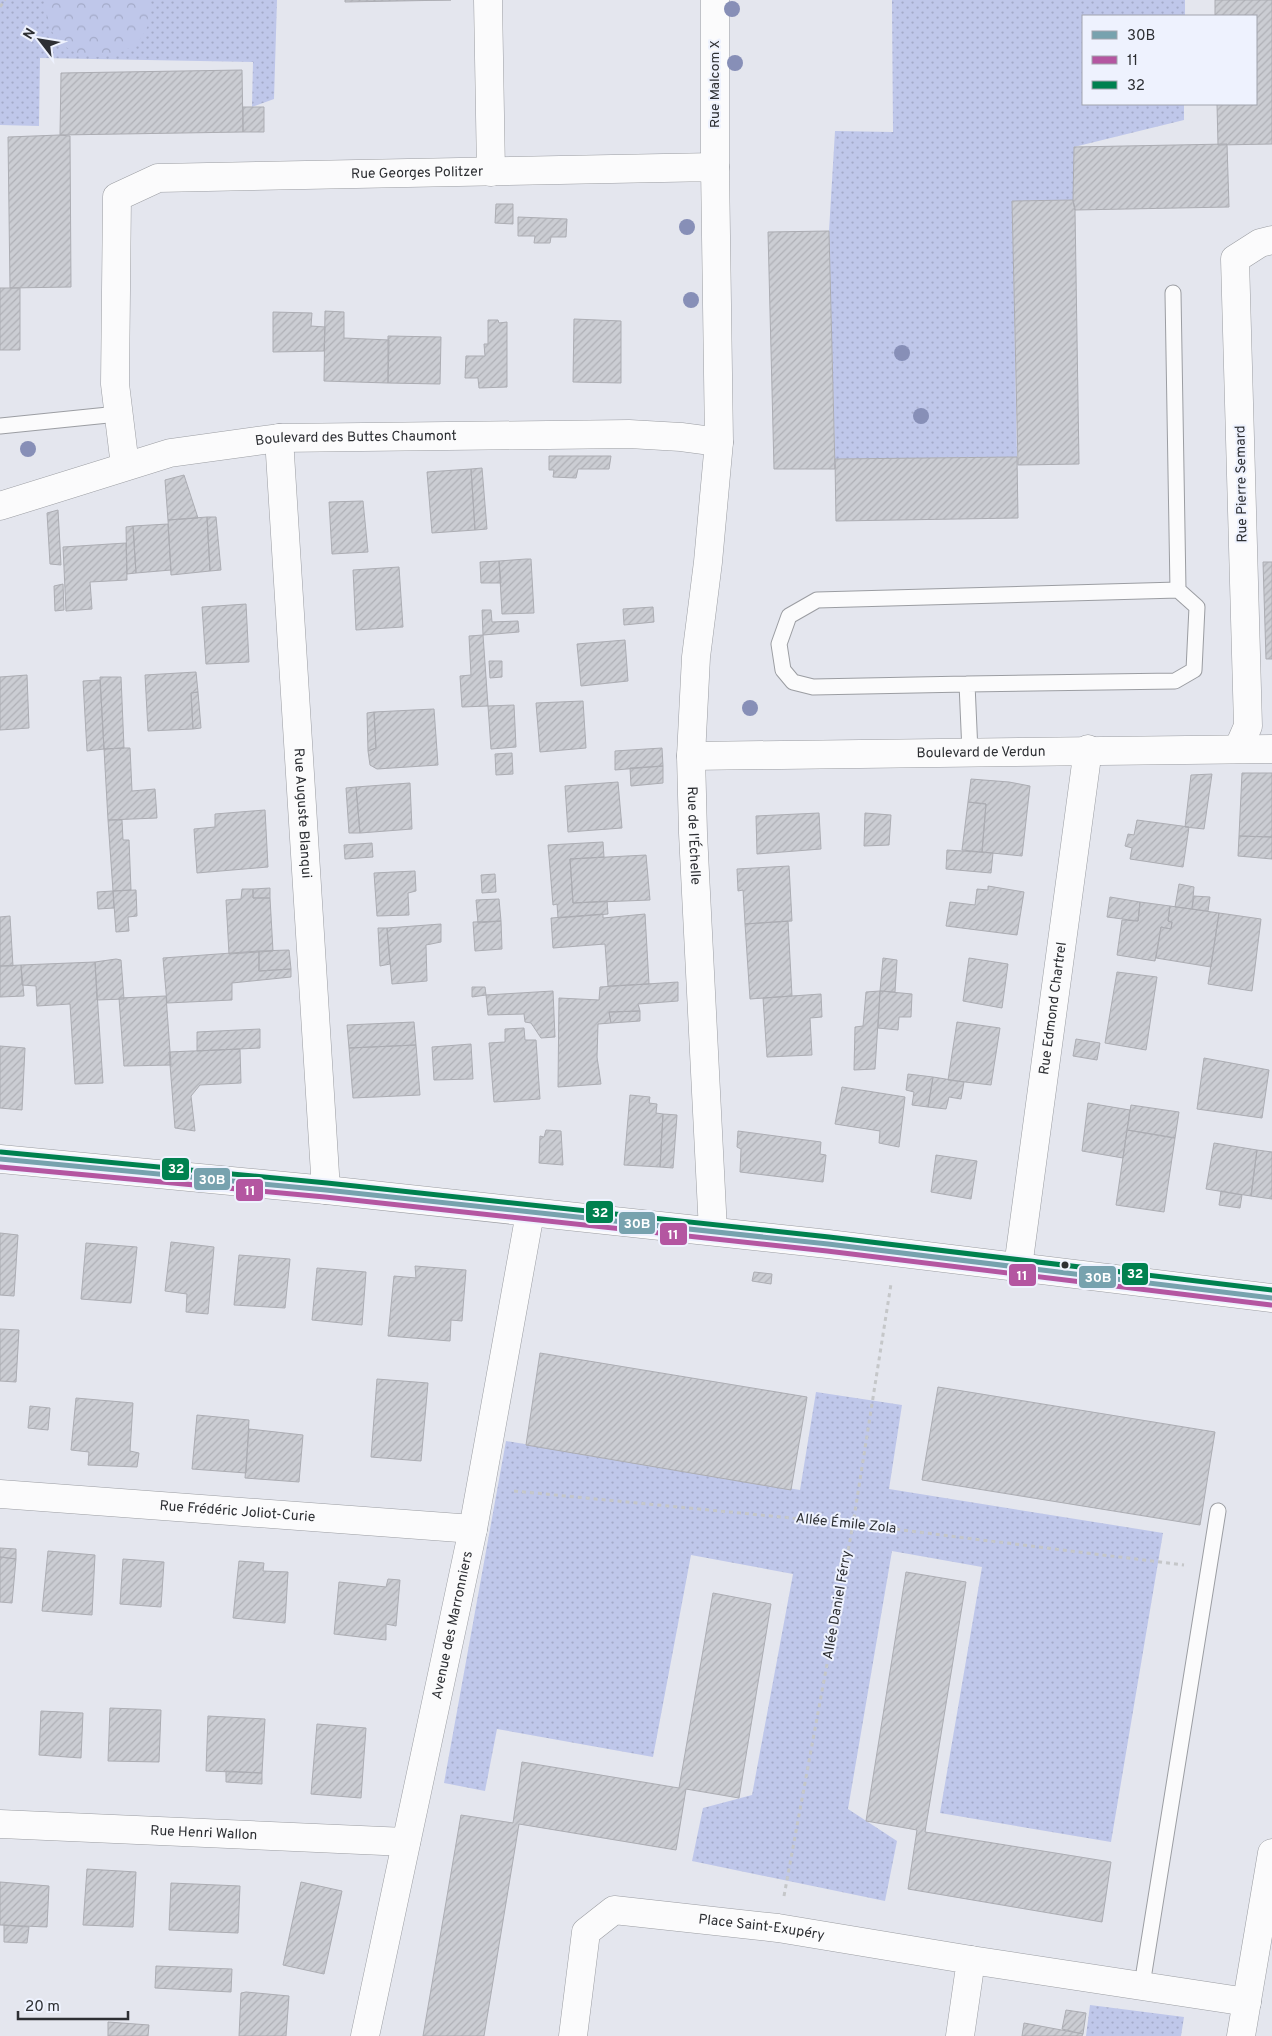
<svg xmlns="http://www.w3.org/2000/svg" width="1272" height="2036" font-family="Overpass,sans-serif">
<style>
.grass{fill:url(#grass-dots)}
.park{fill:url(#park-crowns)}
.building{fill:url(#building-hatch);stroke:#acadb3}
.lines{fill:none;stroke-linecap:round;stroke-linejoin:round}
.lane-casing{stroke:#9b9da2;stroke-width:17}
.street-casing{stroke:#9b9da2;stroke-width:29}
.secondary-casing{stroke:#9b9da2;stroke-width:29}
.path{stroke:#c5c7c9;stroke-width:3;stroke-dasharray:4 4;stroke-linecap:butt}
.lane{stroke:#fbfbfc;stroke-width:15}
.street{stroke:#fbfbfc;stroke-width:28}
.secondary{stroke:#fbfbfc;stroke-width:28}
.bus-1-casing{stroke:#eef2fe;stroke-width:9}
.bus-2-casing{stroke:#eef2fe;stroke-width:9}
.bus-3-casing{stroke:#eef2fe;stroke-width:9}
.bus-1{stroke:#77a2ae;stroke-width:5}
.bus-2{stroke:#b456a1;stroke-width:5}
.bus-3{stroke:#00814f;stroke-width:5}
.tree{fill:#878fb7}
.bus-dot{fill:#2d2f33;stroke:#eef2fe;stroke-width:2}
.labels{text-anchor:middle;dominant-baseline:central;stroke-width:4;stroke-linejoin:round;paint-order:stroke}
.street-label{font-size:14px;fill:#2d2f33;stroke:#eef2fe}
.line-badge{stroke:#eef2fe;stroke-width:2}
.badge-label{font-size:14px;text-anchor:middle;font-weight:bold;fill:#fff}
</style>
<defs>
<pattern id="grass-dots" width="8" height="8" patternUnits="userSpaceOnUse" patternTransform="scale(1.25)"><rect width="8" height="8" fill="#bfc7ea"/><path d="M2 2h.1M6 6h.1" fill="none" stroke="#a4abc9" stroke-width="1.8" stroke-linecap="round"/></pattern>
<pattern id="park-crowns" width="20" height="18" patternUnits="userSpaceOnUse" patternTransform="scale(1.25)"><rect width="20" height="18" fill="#bfc7ea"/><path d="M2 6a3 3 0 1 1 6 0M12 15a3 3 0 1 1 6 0" fill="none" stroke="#a4abc9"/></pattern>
<pattern id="building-hatch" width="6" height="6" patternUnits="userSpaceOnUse" patternTransform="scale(1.25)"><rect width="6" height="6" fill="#cbcdd3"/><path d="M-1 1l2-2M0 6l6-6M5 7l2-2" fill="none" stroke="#afb0b6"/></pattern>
</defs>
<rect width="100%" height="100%" fill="#e4e6ee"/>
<path class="grass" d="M0,0H277L274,99L252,107L253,62L40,58L39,126L0,125Z
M892,0H1185V16H1083V104H1184V120L1074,147L1073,200L1012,201L1017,457L835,459L829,231L835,131L893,132Z
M816,1392L902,1405L889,1489L1163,1533L1111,1842L940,1813L982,1567L892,1551L848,1809L897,1841L885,1901L692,1861L703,1808L752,1795L793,1574L691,1555L653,1757L497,1729L485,1791L444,1783L506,1441L800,1490Z
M1090,2005L1184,2017L1181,2036H1086Z"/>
<path class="park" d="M46,0H151C158,74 40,77 46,0Z"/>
<path class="building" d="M345,0H451L345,2Z
M1215,0H1272V144L1218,145L1217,104H1256V16H1215Z
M242,70L243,132L60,135L61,73Z
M243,107H264V132H243Z
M60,135L70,136L71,287L10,288L8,137Z
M1227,144L1229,207L1075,210L1073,200L1074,147Z
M1073,200L1075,210L1079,464L1018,465L1012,201Z
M496,204H513V224L495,223Z
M518,217L567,219L566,237H551L550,243H534L535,236H518Z
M829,231L835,469H774L768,232Z
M0,288H20V350H0Z
M325,311L344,312V338L389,340L388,383L324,381Z
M273,312L312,313L311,326L325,327L324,351L273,352Z
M574,319L621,321V383L573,382Z
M488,320H498L499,323L507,322V387L479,388L478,378H465L466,356H485L484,344H488Z
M388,336L441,337L440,384L388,383Z
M549,456H611L609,469H578L576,478L553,477L554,470H549Z
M1017,457L1018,518L836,521L835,459Z
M482,468L487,529L475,530L471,469Z
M471,469L475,530L432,533L427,472Z
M184,475L198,518L168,520L165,480Z
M363,501L368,552L332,554L329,502Z
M58,510L60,546L61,565L50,564L47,513Z
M207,517H216L221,570L210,571Z
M207,517L210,571L171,575L168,520Z
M168,524L171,570L136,573L133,526Z
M133,526L136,573L127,574L126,527Z
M126,543L127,580L90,582L92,609L66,611L63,547Z
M526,559H531L534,613L502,614L499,561Z
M499,561L501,583H481L480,562Z
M1263,562H1272V659H1266Z
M399,567L403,627L356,630L353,570Z
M63,584L64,610L55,611L54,586Z
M246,604L249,662L206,664L202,607Z
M653,607L654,622L624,625L623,609Z
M482,610H491L492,622L518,621L519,632L483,635Z
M483,635L488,706L462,707L460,676L471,675L469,636Z
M625,640L628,681L581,686L577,644Z
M489,661H502V677L490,678Z
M196,672L198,692L191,693L193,729L148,731L145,675Z
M27,675L29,728L0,730V677Z
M100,677H121L124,748L104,749Z
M100,680L104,749L87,751L83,681Z
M198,692L201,728L193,729L191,693Z
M583,701L586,748L540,752L536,703Z
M514,705L516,747L491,749L488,706Z
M434,709L438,765L377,769L370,765L368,751L376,748L374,712Z
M374,712L376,748L368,751L367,713Z
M124,748H130L132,791L155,789L157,818L108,820L104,749Z
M662,748L663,766L615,770V751Z
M512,753L513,774L496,775L495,754Z
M663,766V783L631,786L630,768Z
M1242,773H1272V837L1239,836Z
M1212,774L1204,829L1185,827L1191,775Z
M971,779L1009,782L1030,786L1022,856L982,852L986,804L968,802Z
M618,782L622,828L568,832L565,786Z
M410,783L412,829L360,833L356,787Z
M356,787L360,833H349L346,788Z
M968,802L986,804L982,852L962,850Z
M265,810L268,867L197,873L194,829L215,827V814Z
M819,813L821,849L757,854L756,816Z
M865,813L891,815L889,845L864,846Z
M108,820H122L123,840H129L131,890L113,891Z
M1137,820L1189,827L1183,867L1130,859L1132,848L1125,846L1128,834L1134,835Z
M1239,836L1272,837V859L1238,856Z
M603,842L604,857L570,859L573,903L607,901L608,914L558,918L557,904L553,905L548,845Z
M372,843L373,857L345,859L344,845Z
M947,850L993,853L991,873L946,869Z
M646,855L650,900L573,903L570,859Z
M789,866L792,921L745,924L743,890L738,891L737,869Z
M415,871L416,891L408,893L409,915L377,916L374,873Z
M495,874L496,892L482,893L481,875Z
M1179,884L1194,887L1192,909L1175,907Z
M988,886L1024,892L1017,935L946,926L950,902L975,905L977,889L988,890Z
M270,888V898H253V889Z
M242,889H253V898H270L273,951L229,954L226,900L241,899Z
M136,890L137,916L128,917L129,931L116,932L113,891Z
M113,891L114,908L98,909L97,892Z
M1194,896L1210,897L1208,911L1192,909Z
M1110,897L1140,902L1138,921L1107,917Z
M499,899L501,921L478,923L476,900Z
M1140,902L1170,906L1168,921L1172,922L1171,929L1161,927L1155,961L1117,955L1122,920L1138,921Z
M1170,906L1219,913L1211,967L1156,958L1161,927L1171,929L1172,922L1168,921Z
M1219,913L1261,919L1252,991L1208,984Z
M603,914V918L645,914L649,984L608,986L605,944L553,948L551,918Z
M10,916L13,966H0V917Z
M501,921L502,949L475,951L473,922Z
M788,921L792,996L750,999L745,924Z
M441,924V942L426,945L427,981L392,984L387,928Z
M378,928H387L390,964L380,966Z
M289,950L291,969L259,971V951Z
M259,951V971L291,969V977L232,983V1000L167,1003L163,958Z
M883,958L897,960L895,992L880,991Z
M969,958L1008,964L1002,1008L963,1001Z
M116,959L121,960L124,999L97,1000L95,962Z
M95,962L103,1083L75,1084L70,1004L37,1006L36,986L22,985L21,965Z
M21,965L24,996L0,997V966Z
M1117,972L1157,977L1146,1050L1105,1043Z
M678,982V1001L638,1004L640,1011L609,1012L611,1023L598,1024L597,1057L601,1084L558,1087L559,998L599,1000L600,987Z
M472,987H485L486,995L472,997Z
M553,991L555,1037L541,1038L531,1023L525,1022L524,1014L488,1015L486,995Z
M880,991L912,994L911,1017H899L898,1030L878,1028Z
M880,991L875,1069L854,1070L855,1027L863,1026L866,992Z
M821,994L822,1017L810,1018L812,1055L767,1057L763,998Z
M166,996L171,1065L124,1066L119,998Z
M640,1011V1021L611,1023L609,1012Z
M414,1022L416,1045L349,1048L347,1025Z
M957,1022L1000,1028L991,1085L948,1080Z
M524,1028L525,1040H536L540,1099L494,1102L489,1043L505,1042V1029Z
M260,1029V1048L197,1051V1032Z
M1076,1039L1100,1043L1097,1060L1073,1056Z
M471,1044L473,1079L434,1080L432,1047Z
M416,1045L420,1095L353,1098L349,1048Z
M0,1046L25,1048L22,1110L0,1108Z
M240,1049L241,1083L200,1085L191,1096L195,1131L175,1128L169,1052Z
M1204,1058L1269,1070L1262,1118L1197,1109Z
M908,1074L933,1077L928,1107L912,1105L914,1092L906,1090Z
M933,1077L964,1082L961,1099L949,1097L946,1109L928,1107Z
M842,1087L905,1097L899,1147L879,1143L880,1131L835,1124Z
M630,1095L650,1097L649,1103L657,1104L656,1113L663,1114L660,1167L624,1165Z
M1088,1103L1130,1110L1123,1158L1082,1151Z
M1131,1105L1179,1112L1175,1138L1127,1130Z
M663,1114L677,1115L673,1168L660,1167Z
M546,1130L561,1131L563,1165L539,1163L540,1136L544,1137Z
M1127,1130L1175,1138L1164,1212L1116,1205Z
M738,1131L821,1142L820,1154L826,1155L823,1182L740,1172L741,1149L737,1147Z
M1214,1143L1257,1150L1251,1196L1206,1189Z
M1257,1150L1272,1152V1199L1251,1196Z
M936,1155L977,1161L971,1199L931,1192Z
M1221,1191L1242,1195L1240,1208L1219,1205Z
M0,1233L18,1235L14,1296L0,1295Z
M171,1242L214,1247L208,1314L186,1312L187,1294L165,1291Z
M86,1243L137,1247L131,1303L81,1299Z
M239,1255L290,1259L285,1308L234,1305Z
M415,1266L466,1270L462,1321L451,1320L450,1341L388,1336L394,1276L416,1278Z
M317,1268L366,1272L362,1325L312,1320Z
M754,1272L772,1274L771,1284L752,1281Z
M0,1329L19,1330L16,1382L0,1381Z
M540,1353L807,1397L791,1490L526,1445Z
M377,1379L428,1383L421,1461L371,1457Z
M938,1387L1215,1432L1200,1525L922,1480Z
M76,1398L133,1403L130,1451L139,1453L137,1467L88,1465L89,1452L71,1450Z
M30,1406L50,1408L48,1430L28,1428Z
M197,1415L249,1420L246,1473L192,1469Z
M249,1429L303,1435L299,1482L245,1478Z
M0,1548L16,1549V1559L0,1557Z
M48,1551L95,1555L92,1615L42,1611Z
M0,1557L16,1559L12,1603L0,1602Z
M123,1559L164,1562L161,1607L120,1604Z
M239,1561L264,1563L263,1571L288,1572L285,1623L233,1618Z
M906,1572L966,1582L925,1832L1111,1862L1102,1922L908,1889L917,1830L866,1821Z
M388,1579L400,1580L396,1626L386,1624V1640L334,1634L339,1582L386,1587Z
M713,1593L771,1604L739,1798L686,1789L676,1850L519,1824L484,2036H423L461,1815L513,1823L522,1762L679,1788Z
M110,1708L161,1710L159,1762L108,1761Z
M41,1711L83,1713L81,1758L39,1755Z
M208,1716L265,1719L262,1773L206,1771Z
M317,1724L366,1728L361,1798L311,1794Z
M226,1771L262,1773V1784L226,1782Z
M87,1869L136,1872L133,1927L83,1925Z
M0,1882L49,1886L47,1927L0,1925Z
M301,1882L342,1891L324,1974L283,1965Z
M171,1883L240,1886L238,1933L169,1930Z
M4,1925L29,1927L27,1943L4,1942Z
M156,1966L232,1969L231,1992L155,1988Z
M246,1992L289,1996L286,2036H239L241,1993Z
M1066,2010L1086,2013L1083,2034L1062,2029Z
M108,2022L149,2025L148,2036H108Z
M1024,2023L1083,2034L1082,2036H1022Z"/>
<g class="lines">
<defs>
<path id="lane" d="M0,426L118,414
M967,684L813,687L793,682L783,670L779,644L789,616L817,600L1178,590
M970,752L967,684L1175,681L1194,670L1197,607L1178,590L1173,293
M1142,1985L1218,1511"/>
<g id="street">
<path d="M488,0L491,172"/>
<path d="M715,0V167"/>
<path id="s1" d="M279,438L326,1190"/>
<path id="s2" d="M125,466L115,384L117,197L158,178L715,167L719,442L708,562L696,657L691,756L693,833L713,1231"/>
<path id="s3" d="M0,506L170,453L279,438L629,434L681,437L719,442"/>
<path d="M1238,749L1248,726L1235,259L1260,243L1272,240"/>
<path id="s4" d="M691,756L1272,749"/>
<path id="s5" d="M1018,1267L1088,749"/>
<path id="s6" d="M0,1494L473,1529"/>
<path id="s7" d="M0,1824L406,1842"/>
<path d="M971,1960L1247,2002"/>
<path id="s8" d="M365,2036L473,1529L530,1213"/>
<path id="s9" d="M573,2036L586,1932L614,1910L778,1928L971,1960L960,2036"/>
<path d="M1241,2036L1272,1853"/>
</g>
<path id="secondary" d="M0,1159L326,1190L828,1244L1272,1298"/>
</defs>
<use href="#lane" class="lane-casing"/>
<use href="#street" class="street-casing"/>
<use href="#secondary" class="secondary-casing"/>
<path class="path" d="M0,7L5,0
M514,1491L853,1524L1184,1565
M784,1896L853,1524L891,1284"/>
<use href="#lane" class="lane"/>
<use href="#street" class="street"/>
<use href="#secondary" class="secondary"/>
<defs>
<path id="bus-1" d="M0,1159L326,1190L828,1244L1272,1298"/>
<path id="bus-2" d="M0,1167L325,1197L827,1251L1271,1305"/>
<path id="bus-3" d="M1,1152L327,1183L829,1237L1272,1290"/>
</defs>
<use href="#bus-1" class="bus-1-casing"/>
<use href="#bus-2" class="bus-2-casing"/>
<use href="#bus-3" class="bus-3-casing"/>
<use href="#bus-1" class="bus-1"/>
<use href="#bus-2" class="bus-2"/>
<use href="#bus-3" class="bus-3"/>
</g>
<g class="tree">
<circle cx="732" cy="9" r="8"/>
<circle cx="735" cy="63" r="8"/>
<circle cx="687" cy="227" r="8"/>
<circle cx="691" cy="300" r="8"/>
<circle cx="902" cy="353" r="8"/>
<circle cx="921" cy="416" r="8"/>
<circle cx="28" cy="449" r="8"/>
<circle cx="750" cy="708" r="8"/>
</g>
<circle class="bus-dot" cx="1065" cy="1265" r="4.5"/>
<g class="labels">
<g class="street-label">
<text transform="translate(715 84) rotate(-90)">Rue Malcom X</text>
<text stroke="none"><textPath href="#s2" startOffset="574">Rue Georges Politzer</textPath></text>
<text stroke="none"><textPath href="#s3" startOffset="365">Boulevard des Buttes Chaumont</textPath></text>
<text transform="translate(1242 484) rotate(-91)">Rue Pierre Semard</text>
<text stroke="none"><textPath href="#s4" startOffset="290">Boulevard de Verdun</textPath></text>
<text stroke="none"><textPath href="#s1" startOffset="376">Rue Auguste Blanqui</textPath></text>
<text stroke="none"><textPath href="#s2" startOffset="1542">Rue de l'Échelle</textPath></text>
<text stroke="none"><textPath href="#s5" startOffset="261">Rue Edmond Chartrel</textPath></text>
<text stroke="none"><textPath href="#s6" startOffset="238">Rue Frédéric Joliot-Curie</textPath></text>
<text transform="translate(846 1524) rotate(6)">Allée Émile Zola</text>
<text transform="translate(838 1605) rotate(-80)">Allée Daniel Férry</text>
<text stroke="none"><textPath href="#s8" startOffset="420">Avenue des Marronniers</textPath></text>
<text stroke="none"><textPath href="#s7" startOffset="204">Rue Henri Wallon</textPath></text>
<text stroke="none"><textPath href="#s9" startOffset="289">Place Saint-Exupéry</textPath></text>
</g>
</g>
<g class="line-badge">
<rect x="161" y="1157" width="29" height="24" rx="5" fill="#00814f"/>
<rect x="193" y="1167" width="38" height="24" rx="5" fill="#77a2ae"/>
<rect x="235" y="1178" width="29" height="24" rx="5" fill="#b456a1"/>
<rect x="585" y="1200" width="29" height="24" rx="5" fill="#00814f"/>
<rect x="618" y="1211" width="38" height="24" rx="5" fill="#77a2ae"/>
<rect x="659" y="1222" width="29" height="24" rx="5" fill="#b456a1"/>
<rect x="1121" y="1262" width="28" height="24" rx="5" fill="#00814f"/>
<rect x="1008" y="1263" width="29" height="24" rx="5" fill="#b456a1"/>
<rect x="1078" y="1265" width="39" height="24" rx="5" fill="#77a2ae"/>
</g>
<g class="badge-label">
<text x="176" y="1173">32</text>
<text x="212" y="1184">30B</text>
<text x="250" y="1195">11</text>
<text x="600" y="1217">32</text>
<text x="637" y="1228">30B</text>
<text x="673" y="1239">11</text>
<text x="1135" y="1278">32</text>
<text x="1022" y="1280">11</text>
<text x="1098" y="1282">30B</text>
</g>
<rect x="1082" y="15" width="175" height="90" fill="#eef2fe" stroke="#a1a4ad"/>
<rect x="1092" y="31" width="25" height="8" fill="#77a2ae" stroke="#a1a4ad"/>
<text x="1127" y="40" font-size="15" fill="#2d2f33">30B</text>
<rect x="1092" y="56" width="25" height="8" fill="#b456a1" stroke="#a1a4ad"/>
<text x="1127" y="65" font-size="15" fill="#2d2f33">11</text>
<rect x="1092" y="81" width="25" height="8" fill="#00814f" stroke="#a1a4ad"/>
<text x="1127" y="90" font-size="15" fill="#2d2f33">32</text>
<g transform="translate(40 40) rotate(301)" stroke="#eef2fe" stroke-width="4" paint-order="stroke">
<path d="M0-4L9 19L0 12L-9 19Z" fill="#2d2f33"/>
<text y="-8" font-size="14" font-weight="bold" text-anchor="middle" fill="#2d2f33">N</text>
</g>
<path d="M18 2011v8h110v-8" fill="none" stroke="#2d2f33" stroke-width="2.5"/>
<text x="25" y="2011" font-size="15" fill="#2d2f33" stroke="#eef2fe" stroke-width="4" paint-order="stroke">20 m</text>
</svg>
